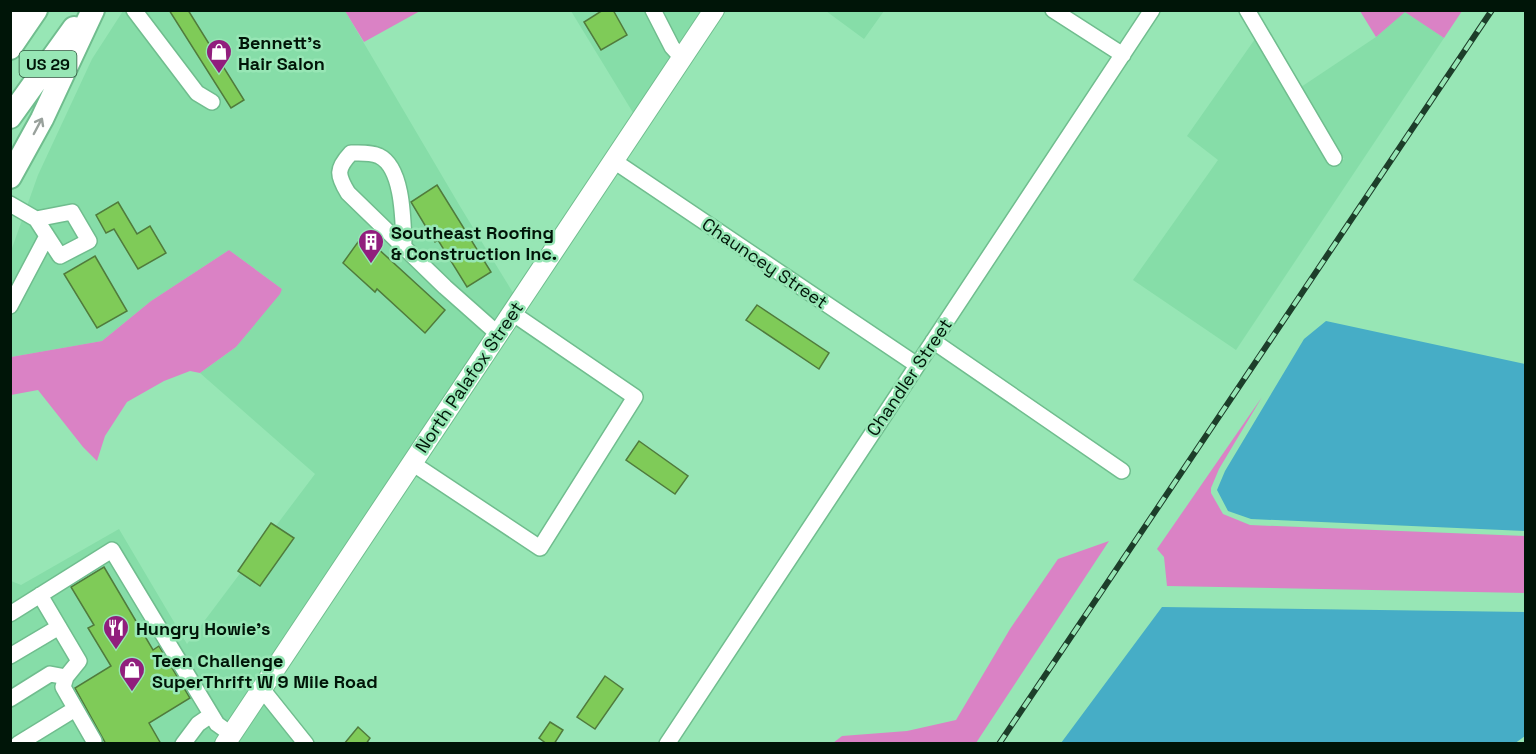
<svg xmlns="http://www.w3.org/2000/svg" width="1536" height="754" font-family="'Space Grotesk',sans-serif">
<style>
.built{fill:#86dda8}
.green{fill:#da82c5}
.water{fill:#46adc6}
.building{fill:#7fcb58;stroke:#507b3c;stroke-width:1.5}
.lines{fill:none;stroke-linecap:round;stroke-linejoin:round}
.minor-casing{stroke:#70bd8e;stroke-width:18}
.major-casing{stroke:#70bd8e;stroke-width:22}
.highway-casing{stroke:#70bd8e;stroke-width:26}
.minor{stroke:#fff;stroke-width:15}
.major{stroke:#fff;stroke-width:20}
.highway{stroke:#fff;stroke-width:22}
.rail-casing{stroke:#1d3e2a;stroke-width:6}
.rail{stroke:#97e6b5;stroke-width:4;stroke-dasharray:11;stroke-linecap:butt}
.oneway{stroke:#99a19c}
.labels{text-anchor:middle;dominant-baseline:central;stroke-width:5;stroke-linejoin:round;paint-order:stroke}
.shield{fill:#97e6b5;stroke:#2d543c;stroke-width:1.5}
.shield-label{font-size:16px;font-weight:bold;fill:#001508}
.poi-label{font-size:18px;font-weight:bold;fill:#001508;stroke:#97e6b5;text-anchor:start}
.street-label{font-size:18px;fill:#001508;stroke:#97e6b5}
</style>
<rect width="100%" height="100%" fill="#97e6b5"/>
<path class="built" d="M123,11H345L461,208L515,296L217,743H11V581L21,585L119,529L187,644L315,474L200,373L236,347L282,289L229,250L151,301L102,341L11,357V251L38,175L92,59Z
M571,11H706L635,116Z
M826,11H884L864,39Z
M1405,11L1444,38L1236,350L1133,280L1218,160L1187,136L1255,39L1331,167L1344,159L1301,87L1376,37Z
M270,689L305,744H233Z"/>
<path class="green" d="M345,11H420L364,42Z
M1360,11H1462L1444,38L1405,12L1376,37Z
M229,250L282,289L280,294L236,347L200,373L190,371L164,381L127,402L105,436L97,461L83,447L38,390L11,395V357L102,341L151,301Z
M1262,397L1219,469L1211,488V493L1223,514L1250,525L1525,536V593L1167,586L1164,557L1157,549Z
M1109,541L976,743H833L842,736L907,731L956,720L1010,629L1058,559Z"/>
<path class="water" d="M1326,321L1525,364V531L1251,519L1228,511L1217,490L1225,471L1304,339Z
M1162,607L1525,612V736L1514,744L1061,743Z"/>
<path class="building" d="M169,10H188L244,100L231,108Z
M603,10H613L627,35L601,50L584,22Z
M437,185L491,272L467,287L438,240L435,242L411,202Z
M118,202L137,234L150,226L166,253L138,269L114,229L106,233L96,215Z
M363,235L445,310L425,333L377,289L375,292L343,263Z
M95,256L127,311L97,328L64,274Z
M757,305L829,353L819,369L746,320Z
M639,441L688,476L675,494L626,460Z
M271,523L294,538L260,586L238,571Z
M104,567L153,650L159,646L190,698L149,723L161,744H106L75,688L111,666L88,628L94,625L71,587Z
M605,676L623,689L595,729L577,717Z
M550,722L563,730L554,744H547L539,738Z
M358,727L370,738L366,744H344Z"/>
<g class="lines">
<defs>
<path id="minor" d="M134,10L197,93L212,102
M653,10L672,47L682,58
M1053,10L1123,55
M1247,10L1334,158
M614,161L917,365
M10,204L36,219L60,256L89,241L72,212L36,219
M404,247C403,224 404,168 379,156C370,152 361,153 351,153C336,169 337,175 348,193L445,287L498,334
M10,306L47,236
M933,341L1122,471
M412,463L540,548L635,397L512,313
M40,595L79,661L66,677L63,687L94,741
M10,614L112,550L217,724L231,734
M10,656L59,627
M262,689L306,744
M10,699L50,674L66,677
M18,744L75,709
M183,744L198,724L211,715
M667,744L1152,10"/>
<path id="major" d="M225,744L714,10"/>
<path id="highway" d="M10,17L16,10
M10,48L36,10
M10,117L74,28
M10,177L42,119L93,10"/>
</defs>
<use href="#minor" class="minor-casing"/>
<use href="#major" class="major-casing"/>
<use href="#highway" class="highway-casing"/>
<use href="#minor" class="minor"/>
<use href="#major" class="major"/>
<use href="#highway" class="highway"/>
<defs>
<path id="rail" d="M999,744L1492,10"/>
</defs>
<use href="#rail" class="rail-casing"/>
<use href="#rail" class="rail"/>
</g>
<defs><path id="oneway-shaft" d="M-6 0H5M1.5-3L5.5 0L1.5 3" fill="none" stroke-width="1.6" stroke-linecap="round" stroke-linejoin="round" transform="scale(1.5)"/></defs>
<use class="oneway" href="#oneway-shaft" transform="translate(38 126) rotate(-62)"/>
<defs>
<symbol id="shop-pin" viewBox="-11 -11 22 30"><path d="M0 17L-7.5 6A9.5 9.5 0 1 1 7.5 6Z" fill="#911e7d" stroke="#97e6b5"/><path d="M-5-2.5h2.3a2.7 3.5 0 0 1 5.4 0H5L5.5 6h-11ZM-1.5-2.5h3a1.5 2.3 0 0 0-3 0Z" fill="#fff"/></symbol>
<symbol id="building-pin" viewBox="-11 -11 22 30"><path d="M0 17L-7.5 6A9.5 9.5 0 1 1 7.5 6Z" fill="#911e7d" stroke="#97e6b5"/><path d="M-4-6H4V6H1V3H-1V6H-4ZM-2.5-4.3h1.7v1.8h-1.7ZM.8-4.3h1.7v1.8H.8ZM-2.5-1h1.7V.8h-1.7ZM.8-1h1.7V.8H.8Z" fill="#fff"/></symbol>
<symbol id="restaurant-pin" viewBox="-11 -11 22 30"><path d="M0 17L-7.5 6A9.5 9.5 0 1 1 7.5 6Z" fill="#911e7d" stroke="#97e6b5"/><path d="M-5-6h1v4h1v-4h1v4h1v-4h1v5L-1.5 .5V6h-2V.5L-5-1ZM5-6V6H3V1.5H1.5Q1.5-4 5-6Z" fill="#fff"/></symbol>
</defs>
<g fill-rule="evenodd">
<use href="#shop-pin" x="204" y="37" width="30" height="40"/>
<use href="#building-pin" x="356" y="227" width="30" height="40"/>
<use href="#restaurant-pin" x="101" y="613" width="30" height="40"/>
<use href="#shop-pin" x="117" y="655" width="30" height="40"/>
</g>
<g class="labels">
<rect class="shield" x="19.5" y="51" width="57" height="26" rx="4.5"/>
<g class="shield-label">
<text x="48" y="64">US 29</text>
</g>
<g class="poi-label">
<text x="238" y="42">Bennett's<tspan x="238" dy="21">Hair Salon</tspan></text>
<text x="391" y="232">Southeast Roofing<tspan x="391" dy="21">&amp; Construction Inc.</tspan></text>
<text x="136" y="628">Hungry Howie's</text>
<text x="152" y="660">Teen Challenge<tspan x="152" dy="21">SuperThrift W 9 Mile Road</tspan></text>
</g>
<g class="street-label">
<text transform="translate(765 263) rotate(34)">Chauncey Street</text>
<text transform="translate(469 377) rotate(-56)">North Palafox Street</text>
<text transform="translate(909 377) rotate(-56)">Chandler Street</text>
</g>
</g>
<rect width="1536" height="754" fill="none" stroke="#001508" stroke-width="24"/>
</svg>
